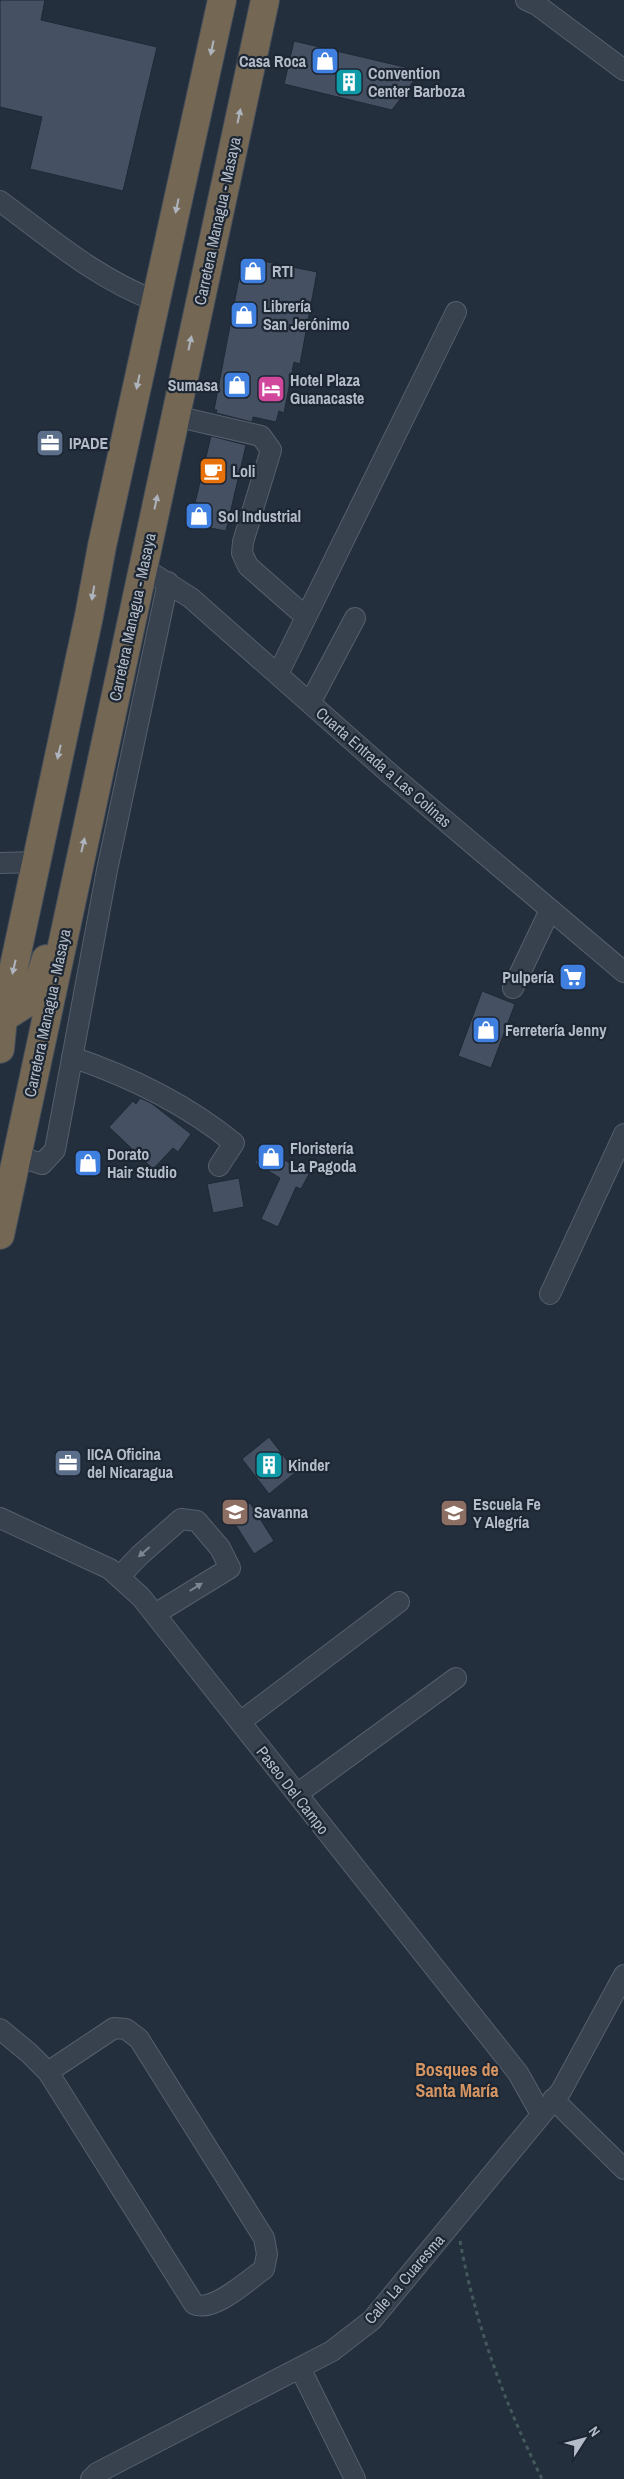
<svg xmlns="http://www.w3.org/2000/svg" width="624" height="2479" font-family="'Archivo Narrow',sans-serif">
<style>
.building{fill:#455162;stroke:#1f2835}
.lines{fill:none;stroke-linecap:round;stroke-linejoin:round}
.minor-casing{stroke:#565f6c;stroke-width:22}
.highway-casing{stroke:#434c59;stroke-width:30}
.path{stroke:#44595c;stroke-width:3;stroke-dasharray:4 4;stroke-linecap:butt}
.minor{stroke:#38414e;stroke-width:20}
.highway{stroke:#746855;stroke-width:28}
.oneway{fill:#aeb4bd}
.oneway2{fill:#7c8592}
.labels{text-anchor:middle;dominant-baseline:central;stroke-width:4.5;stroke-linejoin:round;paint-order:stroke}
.poi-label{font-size:16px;font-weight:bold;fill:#b4bcc9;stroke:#1d2633;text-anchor:start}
.street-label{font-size:16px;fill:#b4bcc9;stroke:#1d2633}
.neighbourhood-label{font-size:18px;font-weight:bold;fill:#d59563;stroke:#1d2633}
</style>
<rect width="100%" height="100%" fill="#242f3e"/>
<path class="building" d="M0,0H45L41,20L157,47L123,191L30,169L42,117L0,107Z
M294,41L362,57L421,71L392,110L284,84Z
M243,257L317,272L300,364L294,362L284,413L279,411L276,422L253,417L252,422L216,413L217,410H214Z
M211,436L246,445L226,531L190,524Z
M482,991L515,1004L491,1068L458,1056Z
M140,1098L151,1103L191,1134L178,1152L173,1148L153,1169L109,1127L133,1101L136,1104Z
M263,1148L309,1174L301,1189L296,1187L278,1227L261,1219L280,1178L255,1163Z
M239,1178L244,1207L213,1213L207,1184Z
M269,1437L296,1472L269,1494L242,1459Z
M250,1503L274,1541L254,1554L230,1516Z"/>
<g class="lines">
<defs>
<path id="minor" d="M526,0L537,5L624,70
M0,201C50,238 97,279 156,301
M175,416L261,436L271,450L243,542L242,553L248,566L306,617
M142,567L191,598L389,773L624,972
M278,674L456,312
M310,703L355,618
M0,863L36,862
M513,988L550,910
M72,1057C131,1077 186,1104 234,1143L219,1166
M17,1156L42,1164L55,1150L107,870L168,582
M550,1294L624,1134
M0,1518L110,1569L141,1597L518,2073L541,2114
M119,1577L140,1555L181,1519L197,1521L220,1548L230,1568L155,1614
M240,1722L399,1602
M297,1794L456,1678
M0,2029L29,2053L48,2072L194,2304C213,2313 247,2281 264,2269L267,2254L264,2238L139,2039L126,2029L114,2028L48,2072
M553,2099L624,2169
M300,2368L355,2479
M91,2479L97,2473L332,2351L372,2320L561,2091L624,1975"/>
<path id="highway" d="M3,1018L28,1002L40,978L46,959
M0,1049L3,1018L89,616L102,546L222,0
M0,1235L265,0"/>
</defs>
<use href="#minor" class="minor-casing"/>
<use href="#highway" class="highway-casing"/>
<path class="path" d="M460,2241C476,2327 504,2401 542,2479"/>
<use href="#minor" class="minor"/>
<use href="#highway" class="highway"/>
</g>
<defs><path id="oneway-solid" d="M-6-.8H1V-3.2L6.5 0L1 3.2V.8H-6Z" transform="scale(1.25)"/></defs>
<g class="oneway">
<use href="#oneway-solid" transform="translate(212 48) rotate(102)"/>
<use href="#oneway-solid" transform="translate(239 116) rotate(-78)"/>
<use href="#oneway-solid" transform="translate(177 206) rotate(102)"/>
<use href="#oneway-solid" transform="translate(190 343) rotate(-78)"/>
<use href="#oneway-solid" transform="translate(138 382) rotate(102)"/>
<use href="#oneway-solid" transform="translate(156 502) rotate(-78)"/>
<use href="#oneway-solid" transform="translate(93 593) rotate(100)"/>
<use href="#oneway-solid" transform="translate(59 752) rotate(103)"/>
<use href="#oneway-solid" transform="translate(83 845) rotate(-77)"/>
<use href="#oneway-solid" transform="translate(14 967) rotate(103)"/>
</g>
<g class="oneway2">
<use href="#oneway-solid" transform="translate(144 1552) rotate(139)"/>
<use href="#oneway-solid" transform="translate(196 1587) rotate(-32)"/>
</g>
<defs>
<symbol id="shop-square" viewBox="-11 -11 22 22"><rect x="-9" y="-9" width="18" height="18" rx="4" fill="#3f7fe0" stroke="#1d2633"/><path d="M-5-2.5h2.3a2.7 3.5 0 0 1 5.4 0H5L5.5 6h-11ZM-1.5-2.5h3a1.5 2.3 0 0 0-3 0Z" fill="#fff"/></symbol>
<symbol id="building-square" viewBox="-11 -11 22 22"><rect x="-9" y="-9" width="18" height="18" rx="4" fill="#0f9aa8" stroke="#1d2633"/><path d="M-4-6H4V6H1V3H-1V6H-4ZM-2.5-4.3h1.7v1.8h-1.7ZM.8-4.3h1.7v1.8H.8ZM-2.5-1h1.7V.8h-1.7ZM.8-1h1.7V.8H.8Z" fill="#fff"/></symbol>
<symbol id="hotel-square" viewBox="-11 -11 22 22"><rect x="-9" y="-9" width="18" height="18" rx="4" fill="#d1479c" stroke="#1d2633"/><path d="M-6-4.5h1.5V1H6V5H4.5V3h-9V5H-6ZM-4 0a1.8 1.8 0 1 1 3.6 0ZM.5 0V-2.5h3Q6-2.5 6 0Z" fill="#fff"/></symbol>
<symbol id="office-square" viewBox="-11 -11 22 22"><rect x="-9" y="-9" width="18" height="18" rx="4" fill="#5c6f8a" stroke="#1d2633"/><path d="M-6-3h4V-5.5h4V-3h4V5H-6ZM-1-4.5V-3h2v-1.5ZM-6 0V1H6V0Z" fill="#fff"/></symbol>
<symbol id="cafe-square" viewBox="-11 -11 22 22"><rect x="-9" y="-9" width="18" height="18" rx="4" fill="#e8710a" stroke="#1d2633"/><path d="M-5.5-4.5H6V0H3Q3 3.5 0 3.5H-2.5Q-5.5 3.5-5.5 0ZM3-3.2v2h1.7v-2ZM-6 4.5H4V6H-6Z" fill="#fff"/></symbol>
<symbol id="supermarket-square" viewBox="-11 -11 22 22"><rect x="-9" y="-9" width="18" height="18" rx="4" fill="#3f7fe0" stroke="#1d2633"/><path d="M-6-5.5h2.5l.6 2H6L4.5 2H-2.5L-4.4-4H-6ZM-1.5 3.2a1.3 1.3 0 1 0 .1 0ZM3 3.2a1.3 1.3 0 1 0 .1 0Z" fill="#fff"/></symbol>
<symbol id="school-square" viewBox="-11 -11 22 22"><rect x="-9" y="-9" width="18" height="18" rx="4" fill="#8d6e63" stroke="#1d2633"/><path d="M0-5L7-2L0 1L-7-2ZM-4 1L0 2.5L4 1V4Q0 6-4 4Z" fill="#fff"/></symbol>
</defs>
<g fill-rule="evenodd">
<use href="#shop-square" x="309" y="45" width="32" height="32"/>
<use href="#building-square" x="333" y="66" width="32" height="32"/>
<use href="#shop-square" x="237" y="255" width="32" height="32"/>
<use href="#shop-square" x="228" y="299" width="32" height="32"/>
<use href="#shop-square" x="221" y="369" width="32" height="32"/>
<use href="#hotel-square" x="255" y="373" width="32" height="32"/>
<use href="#office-square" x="34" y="427" width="32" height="32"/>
<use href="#cafe-square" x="197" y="455" width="32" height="32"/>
<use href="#shop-square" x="183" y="500" width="32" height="32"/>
<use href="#supermarket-square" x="557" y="961" width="32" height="32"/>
<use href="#shop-square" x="470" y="1014" width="32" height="32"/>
<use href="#shop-square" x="255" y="1141" width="32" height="32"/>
<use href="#shop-square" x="72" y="1147" width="32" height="32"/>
<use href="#office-square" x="52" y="1447" width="32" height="32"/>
<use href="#building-square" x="253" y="1449" width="32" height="32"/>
<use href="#school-square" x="219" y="1496" width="32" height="32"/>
<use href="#school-square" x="438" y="1497" width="32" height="32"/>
</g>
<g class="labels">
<g class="poi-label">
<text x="306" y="61" text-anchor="end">Casa Roca</text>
<text x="368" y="73">Convention<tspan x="368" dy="18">Center Barboza</tspan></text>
<text x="272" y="271">RTI</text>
<text x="263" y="306">Librería<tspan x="263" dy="18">San Jerónimo</tspan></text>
<text x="290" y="380">Hotel Plaza<tspan x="290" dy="18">Guanacaste</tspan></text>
<text x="218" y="385" text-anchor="end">Sumasa</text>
<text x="69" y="443">IPADE</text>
<text x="232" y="471">Loli</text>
<text x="218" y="516">Sol Industrial</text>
<text x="554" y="977" text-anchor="end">Pulpería</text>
<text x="505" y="1030">Ferretería Jenny</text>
<text x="290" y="1148">Floristería<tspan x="290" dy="18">La Pagoda</tspan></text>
<text x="107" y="1154">Dorato<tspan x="107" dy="18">Hair Studio</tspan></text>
<text x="87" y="1454">IICA Oficina<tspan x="87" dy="18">del Nicaragua</tspan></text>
<text x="288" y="1465">Kinder</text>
<text x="473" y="1504">Escuela Fe<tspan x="473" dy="18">Y Alegría</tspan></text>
<text x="254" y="1512">Savanna</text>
</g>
<g class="street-label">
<text transform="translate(217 221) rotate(-78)">Carretera Managua - Masaya</text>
<text transform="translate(132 617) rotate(-78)">Carretera Managua - Masaya</text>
<text transform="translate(384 767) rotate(41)">Cuarta Entrada a Las Colinas</text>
<text transform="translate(47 1013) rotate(-78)">Carretera Managua - Masaya</text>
<text transform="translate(293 1790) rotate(52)">Paseo Del Campo</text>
<text transform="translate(404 2279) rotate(-49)">Calle La Cuaresma</text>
</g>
<g class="neighbourhood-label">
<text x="457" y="2069">Bosques de<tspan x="457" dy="21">Santa María</tspan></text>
</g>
</g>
<g transform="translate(584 2439) rotate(54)" stroke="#1d2633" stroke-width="4" paint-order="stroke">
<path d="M0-4L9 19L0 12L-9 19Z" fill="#b4bcc9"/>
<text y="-8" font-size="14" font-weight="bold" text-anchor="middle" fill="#b4bcc9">N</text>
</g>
</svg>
